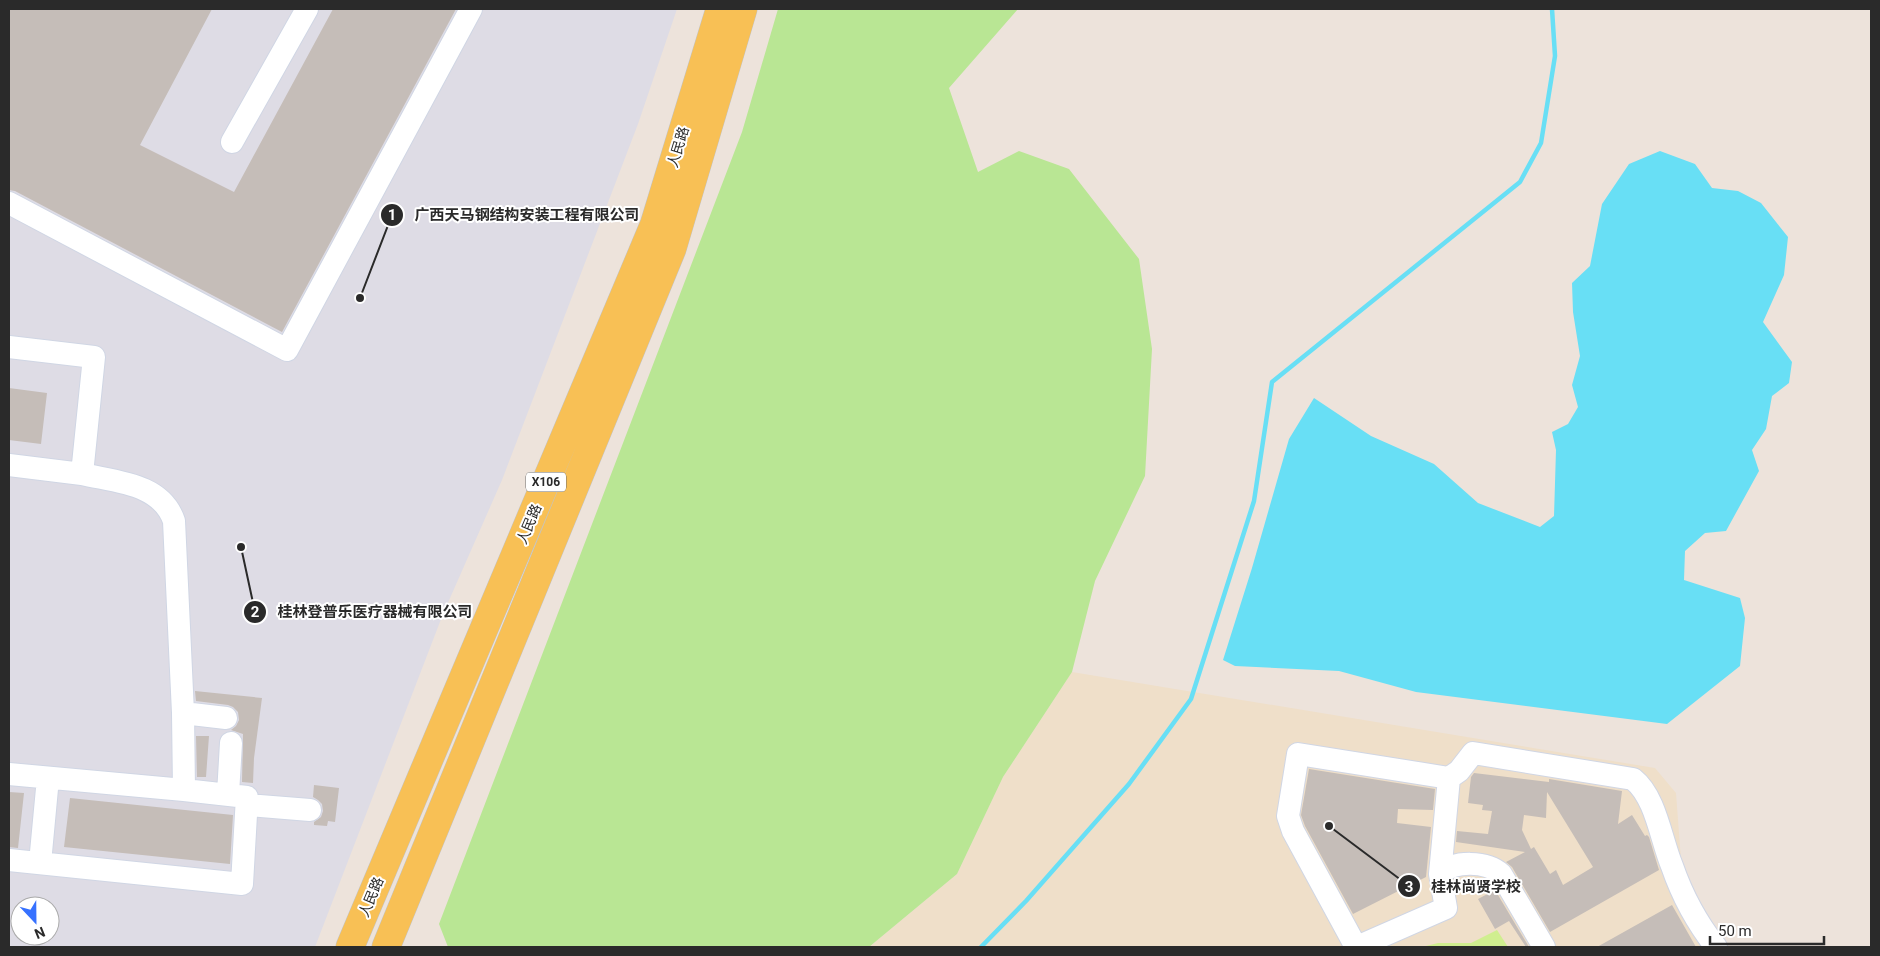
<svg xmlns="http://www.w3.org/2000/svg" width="1880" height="956" font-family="Roboto,'Noto Sans SC',sans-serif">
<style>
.industrial{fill:#dedce5;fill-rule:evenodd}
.education{fill:#efdfc9}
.green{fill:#b9e694}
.pitch{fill:#d0ee8f}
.water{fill:#68dff5}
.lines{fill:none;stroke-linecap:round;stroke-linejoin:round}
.stream{stroke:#68dff5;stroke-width:4.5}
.building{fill:#c5bdb8;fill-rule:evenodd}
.minor-casing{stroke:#d0d6e4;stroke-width:24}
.major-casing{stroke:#c3c3c3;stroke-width:29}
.minor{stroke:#fff;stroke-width:22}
.major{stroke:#f8c055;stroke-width:28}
.labels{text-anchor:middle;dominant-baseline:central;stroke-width:4;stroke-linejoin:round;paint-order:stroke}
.shield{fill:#fff;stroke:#6a6a6a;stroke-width:1}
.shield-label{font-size:12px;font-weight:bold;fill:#2a2a2a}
.street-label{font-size:14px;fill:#2a2a2a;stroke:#fff}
.leader{fill:none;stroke:#2a2a2a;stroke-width:2}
.callout-dot{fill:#2a2a2a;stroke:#fff;stroke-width:2}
.mark-label{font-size:15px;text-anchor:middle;font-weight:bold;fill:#fff}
.callout-label{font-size:15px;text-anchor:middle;font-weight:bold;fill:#2a2a2a;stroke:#fff;stroke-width:4;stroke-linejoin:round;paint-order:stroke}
</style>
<rect width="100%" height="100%" fill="#ede3db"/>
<path class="industrial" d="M9,9H677L638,124L502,480L443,614L315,947H9ZM20,906H50V936H20Z"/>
<path class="education" d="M1072,672L1655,768L1676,793L1681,860L1695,894L1714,930L1729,947H869L957,874L1003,777Z"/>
<path class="green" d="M778,9H1018L949,88L978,172L1019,151L1069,169L1139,259L1152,349L1145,476L1095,581L1072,672L1003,777L957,874L869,947H448L439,924L742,132Z"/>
<path class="pitch" d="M1497,930L1508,947H1422L1438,943H1471Z"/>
<path class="water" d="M1660,151L1695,164L1712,188L1738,191L1761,203L1788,237L1784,275L1763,322L1792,362L1789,383L1772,396L1766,429L1752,450L1759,471L1726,531L1705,533L1685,551L1684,580L1740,598L1745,618L1740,666L1667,724L1416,692L1339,671L1235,666L1223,660L1252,568L1289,439L1314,398L1371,436L1434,464L1478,503L1540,527L1554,516L1556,450L1552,432L1568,424L1578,407L1572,385L1580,356L1573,312L1572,283L1590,266L1602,204L1629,164Z"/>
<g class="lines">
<path class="stream" d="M981,947L1026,901L1129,784L1191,699L1254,501L1272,382L1520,182L1541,143L1555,56L1552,9"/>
</g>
<path class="building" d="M9,9H212L140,145L234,192L333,9H456L282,332L15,191L9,190Z
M9,388L47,393L41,444L9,440Z
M195,691L262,698L254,758L253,783L242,782L243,734L231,730L236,726L239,720L238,712L233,707L228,705L196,701Z
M196,736H209L206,777H197Z
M1309,769L1435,789L1433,810L1398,809L1397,823L1431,827L1426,877L1353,914L1305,826L1301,815Z
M1474,773L1549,782V779L1622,791L1618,824L1632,815L1645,836L1647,835L1649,837L1659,870L1550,932L1512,867L1506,862L1525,852L1456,842L1457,831L1488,834L1492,811L1482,810L1483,805L1468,803L1471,777ZM1547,792L1593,867L1563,885L1556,870L1550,874L1534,847L1531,849L1522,830L1524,815L1546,818Z
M314,785L339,788L335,822L328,821L327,826L314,825V822L321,817L323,811L322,804L318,800L313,797Z
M9,792L24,793L18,848L9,847Z
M70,798L233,815L230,864L64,847Z
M1495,890L1529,947H1526L1509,921L1495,929L1478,899Z
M1672,905L1696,947H1597Z"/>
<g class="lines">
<defs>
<path id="minor" d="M232,142L307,9
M9,203L287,350L471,9
M9,347L94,357L82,474L9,465
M183,713L226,718
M9,774L184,790L183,713L174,521C161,483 116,482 82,474
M228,794L231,743
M247,805L310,810
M9,860L242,884L247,797L184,790
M40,863L48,778
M1440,874L1449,778
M1356,947L1293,831L1288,816L1298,754L1449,778L1459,771L1473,753L1633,779C1656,797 1661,840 1672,866C1682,895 1697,923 1716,947
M1357,947L1446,908L1440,874C1454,860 1487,861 1501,874L1544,947"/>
<path id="major" d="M350,947L654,225L720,9
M386,947L672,249L743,9"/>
</defs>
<use href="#minor" class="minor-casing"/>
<use href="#major" class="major-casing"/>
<use href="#minor" class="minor"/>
<use href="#major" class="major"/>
</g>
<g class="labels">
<rect class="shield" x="526" y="472.5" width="40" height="19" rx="4"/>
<g class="shield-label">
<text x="546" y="482">X106</text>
</g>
<g class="street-label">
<text transform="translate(678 147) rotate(-73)">人民路</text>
<text transform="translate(529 524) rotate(-67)">人民路</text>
<text transform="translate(371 897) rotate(-67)">人民路</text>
</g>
</g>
<path class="leader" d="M360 298L392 215M241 547L255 612M1329 826L1409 886"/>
<g class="callout-dot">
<circle cx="360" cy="298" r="5"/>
<circle cx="241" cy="547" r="5"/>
<circle cx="1329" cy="826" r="5"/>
<circle cx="392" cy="215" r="12"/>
<circle cx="255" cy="612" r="12"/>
<circle cx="1409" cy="886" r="12"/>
</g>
<g class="mark-label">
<text x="392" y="220">1</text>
<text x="255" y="617">2</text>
<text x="1409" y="892">3</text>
</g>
<g class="callout-label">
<text x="527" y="220">广西天马钢结构安装工程有限公司</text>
<text x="375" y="617">桂林登普乐医疗器械有限公司</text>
<text x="1476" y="892">桂林尚贤学校</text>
</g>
<rect width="1880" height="956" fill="none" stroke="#2a2a2a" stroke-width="20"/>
<g transform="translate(35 921) rotate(158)"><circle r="24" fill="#ffffff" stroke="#aaaaaa"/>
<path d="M0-4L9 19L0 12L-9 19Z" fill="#3671ff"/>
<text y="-8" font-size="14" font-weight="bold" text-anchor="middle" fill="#2a2a2a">N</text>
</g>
<path d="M1710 936v8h114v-8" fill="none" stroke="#2a2a2a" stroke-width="2.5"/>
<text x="1718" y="936" font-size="15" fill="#2a2a2a" stroke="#ffffff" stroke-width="4" paint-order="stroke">50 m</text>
</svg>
